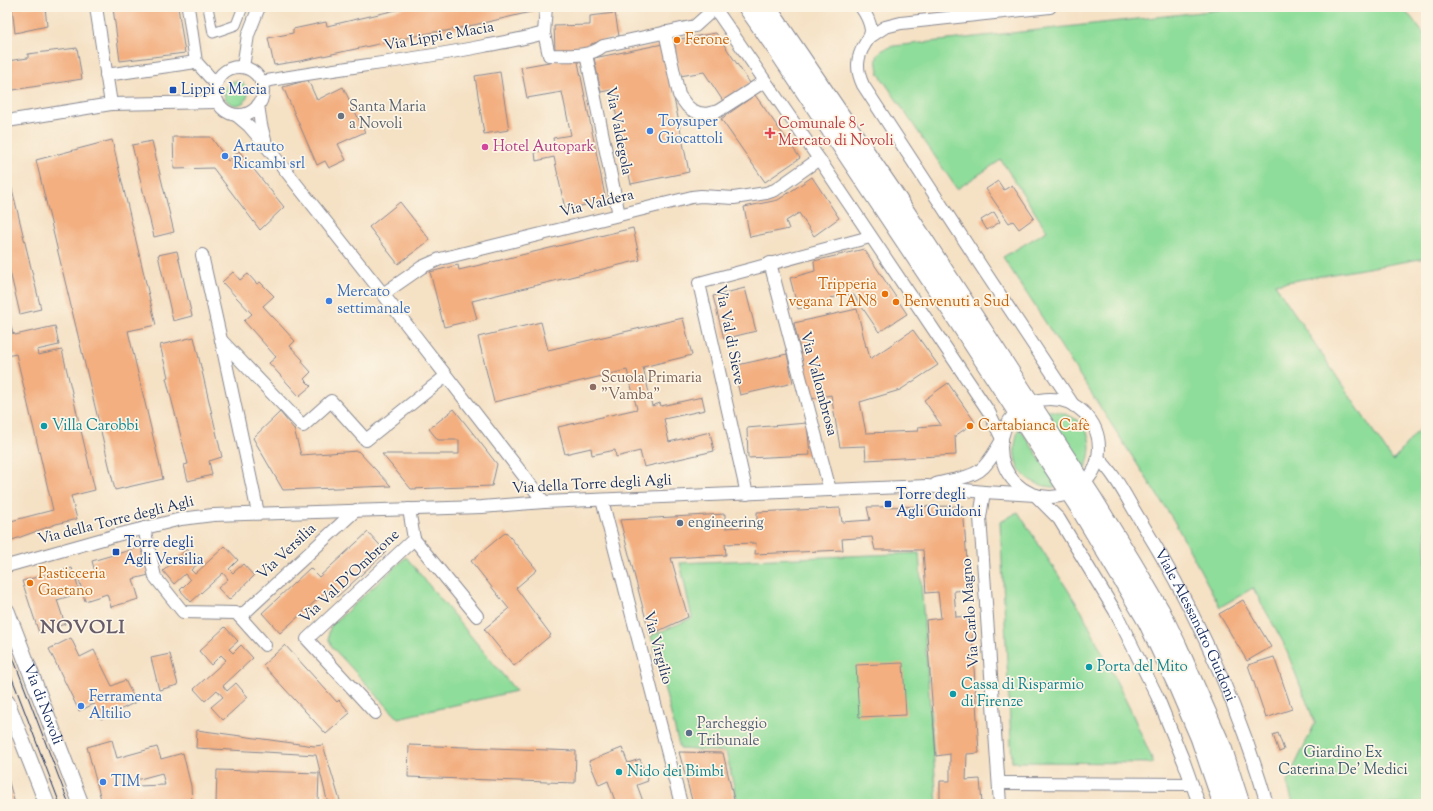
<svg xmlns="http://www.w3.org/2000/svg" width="1433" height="811" font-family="'Sorts Mill Goudy',serif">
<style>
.green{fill:#8fdd9a;stroke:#55867c}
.building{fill:#f3af80;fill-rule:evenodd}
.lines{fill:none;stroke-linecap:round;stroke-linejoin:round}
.pedestrian-casing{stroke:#888891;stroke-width:11}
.minor-casing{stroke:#888891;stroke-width:14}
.tertiary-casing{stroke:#888891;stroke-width:17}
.primary-casing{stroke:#888891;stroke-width:21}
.pedestrian{stroke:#fff;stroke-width:9}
.minor{stroke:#fff;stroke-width:12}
.tertiary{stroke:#fff;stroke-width:15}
.primary{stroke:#fff;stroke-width:19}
.tram{stroke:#1b2f5e;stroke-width:1}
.food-dot{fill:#e8710a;stroke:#fcf5e5;stroke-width:1.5}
.transit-dot{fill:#1a4fb4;stroke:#fcf5e5;stroke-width:1.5}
.worship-dot{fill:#6b7280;stroke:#fcf5e5;stroke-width:1.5}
.shop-dot{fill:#3f7fe0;stroke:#fcf5e5;stroke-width:1.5}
.health-dot{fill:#e0444e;stroke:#fcf5e5;stroke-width:1.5}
.hotel-dot{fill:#d1479c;stroke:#fcf5e5;stroke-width:1.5}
.education-dot{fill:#8d6e63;stroke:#fcf5e5;stroke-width:1.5}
.culture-dot{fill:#0f9aa8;stroke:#fcf5e5;stroke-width:1.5}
.service-dot{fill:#5c6f8a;stroke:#fcf5e5;stroke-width:1.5}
.labels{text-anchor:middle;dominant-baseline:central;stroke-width:3.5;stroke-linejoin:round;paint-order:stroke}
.street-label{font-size:15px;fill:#1b2f5e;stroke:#fcf5e5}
.food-label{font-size:15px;fill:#c56008;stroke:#fcf5e5;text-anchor:start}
.transit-label{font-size:15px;fill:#164399;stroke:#fcf5e5;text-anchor:start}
.worship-label{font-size:15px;fill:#5b616d;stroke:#fcf5e5;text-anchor:start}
.shop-label{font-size:15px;fill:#366cbe;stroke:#fcf5e5;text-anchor:start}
.health-label{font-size:15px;fill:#be3a42;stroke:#fcf5e5;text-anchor:start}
.hotel-label{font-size:15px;fill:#b23c85;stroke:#fcf5e5;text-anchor:start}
.education-label{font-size:15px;fill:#785e54;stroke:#fcf5e5;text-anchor:start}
.culture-label{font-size:15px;fill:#0d838f;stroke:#fcf5e5;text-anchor:start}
.service-label{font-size:15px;fill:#4e5e75;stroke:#fcf5e5;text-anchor:start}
.park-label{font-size:15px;fill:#385a6d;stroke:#fcf5e5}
.district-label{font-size:19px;font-weight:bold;letter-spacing:1px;fill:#675c6a;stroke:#fcf5e5}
</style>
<rect width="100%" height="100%" fill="#fcf5e5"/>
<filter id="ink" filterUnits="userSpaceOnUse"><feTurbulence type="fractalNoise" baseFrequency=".025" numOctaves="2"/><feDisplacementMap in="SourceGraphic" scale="8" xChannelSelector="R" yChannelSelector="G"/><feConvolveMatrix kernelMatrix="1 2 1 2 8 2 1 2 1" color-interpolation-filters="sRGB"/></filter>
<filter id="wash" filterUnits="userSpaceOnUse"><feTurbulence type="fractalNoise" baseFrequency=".012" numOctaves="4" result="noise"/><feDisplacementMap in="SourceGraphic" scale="16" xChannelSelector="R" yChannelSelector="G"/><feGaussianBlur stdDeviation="0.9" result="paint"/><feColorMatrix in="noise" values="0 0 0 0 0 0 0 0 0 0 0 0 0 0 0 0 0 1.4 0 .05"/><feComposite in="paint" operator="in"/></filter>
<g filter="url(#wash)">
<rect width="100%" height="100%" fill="#f5e1c4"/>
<path class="green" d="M1246,7H1399L1411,17L1426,37V258L1275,284L1393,461L1426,421V804H1293L1287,782L1315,723L1283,642L1253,588L1220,607L1174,521L1003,257L1047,231L1001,160L957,189L879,74C874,57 876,50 894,46Z
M224 93a12 12 0 1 1 24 0a12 12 0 1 1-24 0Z
M1044,410C1083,412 1100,436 1084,472Z
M1019,427L1058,487C1041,488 1020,479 1016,461C1013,449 1016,438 1019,427Z
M1018,512L1082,612L1131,711L1154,763L1012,762L1000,522Z
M919,553L937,804H738L726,752L680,749L651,636L692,618L680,563Z
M406,557L516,691L398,718L333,648C328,641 327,635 331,626Z"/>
<g id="blocks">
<path class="building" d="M12,7H45L47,26L15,33Z
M124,7H178L185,53L120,61L113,8Z
M409,7H535V11L492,21L446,31L434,32L300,61L274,65L268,38L293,33V29L326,22L327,26Z
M615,13L619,36L591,44V49L555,50L554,26L590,25V16Z
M716,33L750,83L723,101L704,72L680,76L674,40Z
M663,44L689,172L631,184L611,90L601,92L594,58Z
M77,48L82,79L7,91V61L28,58V54Z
M577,57L606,201L565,209L554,157L536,161L535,152L555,148L553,138L571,135L562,92L527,98L521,67Z
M500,72L509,130L484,134L475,76Z
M308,80L317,100L343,87L365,132L338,144L346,160L329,168L325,161L317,165L283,87Z
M755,95L800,158L765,182L721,119Z
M173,137H211L228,161L239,151L284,207L260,230L213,168L174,169Z
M112,140L156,325L128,331L163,479L115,490L36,160Z
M152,141L174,232L154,237L132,145Z
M7,168L41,309L20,314L7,259Z
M812,177L839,218L814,236L799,213L786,221L789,229L750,237L744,207L778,200Z
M998,181L1004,190L1012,185L1034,218L1019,229L1013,221L1009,223L986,189Z
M400,202L430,240L398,264L369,227Z
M994,212L1000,222L987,230L981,220Z
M633,228L640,260L472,301L477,319L444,327L430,272L458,265L459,270Z
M864,249L907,314L879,332L853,294L830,298L831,302L798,309L790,278L815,271L814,261Z
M177,251L192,316L173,321L158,255Z
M233,272L240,280L248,274L257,284L260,282L274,296L263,306L295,341L290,346L303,360L302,362L311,372L304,379L311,386L299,396L269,363L276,357L244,321L252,314L222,282Z
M745,288L756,331L724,339L713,296Z
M857,309L866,347L867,346L870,359L913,330L938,365L900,390L860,402L866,433L919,431L918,427L941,425L924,400L948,383L975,422L955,436L956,455L866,460L865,446L840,447L831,395L811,399L794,323Z
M7,311L13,334L14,333L15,335L55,326L59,345L37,350L38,355L62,350L95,490L71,496L77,519L56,524L7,542V522L53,510L16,354L7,356Z
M683,318L692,355L643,367L652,406L660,403L661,406L702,397L705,410L664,419L669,442L710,432L714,451L644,467L640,451L616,457L615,450L592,455L591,448L565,454L558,427L637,409L627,370L494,402L478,337L541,322L548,350Z
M194,337L222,457L209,461L212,475L188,481L184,465L188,464L166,378L168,377L160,345Z
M787,354L793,383L740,395L733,366Z
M454,409L497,464L492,486L411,489L382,454H459V440H438L429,429Z
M280,412L294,429L301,455L358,451L391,486L283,490L253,438Z
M807,423L810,455L748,458L747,428Z
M963,506L969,590L954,591L956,617L971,616L979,753L967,754L966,780L980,779L982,804H940V781H950V754L936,756L926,620L941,618L938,592L926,593L923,550H875L872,537L842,539L843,550L755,554L756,543L725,544L726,555L671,558L688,617L650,635L620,520L725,514V528L757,526V512L840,508L842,522L870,520L867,507Z
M368,532L386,552L337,597L329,589L280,633L262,613L310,568L319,577Z
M506,532L537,570L516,588L551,635L514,666L484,629L509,609L471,561Z
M225,546L238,560L229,569L233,573L243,564L254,576L229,600L218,588L228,579L223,573L191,602L180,590L190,580L185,574L174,584L163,571L187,549L200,562L191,570L195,574Z
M141,547L149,575L133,579L139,599L111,607L107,594L85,601L78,576L95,572L92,561Z
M72,568L80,593L57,600L65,624L39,633L22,581Z
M1243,600L1271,647L1247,661L1219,614Z
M225,627L238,641L229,649L233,653L241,645L253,658L223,686L227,691L236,683L248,697L223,720L211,707L223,697L217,690L205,701L194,689L226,660L221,655L211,665L199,651Z
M71,638L80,657L94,650L112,686L125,680L136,702L101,719L94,704L79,711L49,649Z
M285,645L337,702L339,700L350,713L326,734L263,665Z
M170,654L178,685L159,690L151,658Z
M1274,657L1292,709L1266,718L1248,665Z
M903,663L906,715L859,717L856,665Z
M197,730L314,746L323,745L341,804H328L316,755L196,748Z
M1278,733L1284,750L1279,752L1273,735Z
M112,740L117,758L157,747L161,759L183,753L191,786L192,804L102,803L87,747ZM162,773L165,785L136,786V780Z
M409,745L576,751L575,783L408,777Z
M622,748L628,763L640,759L648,781L637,785L644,804H616L608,781L599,785L589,761Z
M679,752L723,753L735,804H693Z
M217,770L319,773L318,804H216Z
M7,775L15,804H7Z"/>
</g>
</g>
<g filter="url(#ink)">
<use href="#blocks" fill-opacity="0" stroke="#888891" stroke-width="1"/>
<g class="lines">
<defs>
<path id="pedestrian" d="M208,7L213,33L236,25L243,7"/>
<g id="minor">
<path d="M96,7L111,104"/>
<path d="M188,7L196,62L216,84"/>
<path d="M546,7L544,33L549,55C566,55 589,58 603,46L695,26L715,8"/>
<path d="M714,7L819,159L989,412L1002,439"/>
<path d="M861,7C866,14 870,22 871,30C871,36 868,39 865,44C856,58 856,70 863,85L983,269L1074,406"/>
<path d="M665,32L679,95L687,106L692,110L699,113L706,114L718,111L765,81"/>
<path d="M870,37L885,27L901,23L1050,7"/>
<path d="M586,54L619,215"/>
<circle cx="239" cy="91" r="24"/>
<path d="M243,67L248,35L259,7"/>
<path d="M106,75L196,62"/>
<path d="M261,82C335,68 410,61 484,46C504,42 524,39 544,33"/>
<path d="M258,105L261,125L266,144"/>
<path d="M236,115L249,126L267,147L383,294L544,502"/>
<path d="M7,121L111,104L217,102"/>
<path d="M202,255L221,340L258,513"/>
<path d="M770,263L830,490"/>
<path d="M383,294L422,267L440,259L692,197L701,196L734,198L766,193L775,190L819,159"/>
<path d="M221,340L303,426L331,401L366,440L446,376"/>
<circle cx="1050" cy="448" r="49"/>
<path id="s1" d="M1098,458C1116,475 1127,499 1140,520C1195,609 1238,704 1267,804"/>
<path d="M936,484C949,480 967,479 979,471C989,464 995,451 1002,440"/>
<path d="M984,492L980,517L1000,804"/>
<path d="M747,494L699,283L870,237"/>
<path d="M1035,495L1059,519L1115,611L1157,696L1184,762L1199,804"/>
<path d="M602,500L681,804"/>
<path d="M144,528L155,577L183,612L236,613L240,617L356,510"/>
<path d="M414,539L477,616"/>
<path d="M7,566L117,535L181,519L213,515L482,507L544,502L927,486L984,492L1035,495"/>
<path d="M240,617L265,645"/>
<path d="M375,713L307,639L414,539L409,509"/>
<path d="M999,783L1192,784"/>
</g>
<g id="tertiary">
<path id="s2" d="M7,611L81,804"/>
<path d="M7,702L47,804"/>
</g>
<path id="primary" d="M748,7L778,50L952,311L1079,506L1148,622L1179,688L1200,737L1223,804
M766,7L892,192L1092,498L1133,565L1160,611L1177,646L1222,748L1240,804"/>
</defs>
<use href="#pedestrian" class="pedestrian-casing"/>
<use href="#minor" class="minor-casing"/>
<use href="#tertiary" class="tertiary-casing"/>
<use href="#primary" class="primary-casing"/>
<use href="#pedestrian" class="pedestrian"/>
<use href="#minor" class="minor"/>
<use href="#tertiary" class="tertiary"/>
<use href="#primary" class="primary"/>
<path class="tram" d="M7,642L69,804
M7,665L60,804"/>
</g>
</g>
<g class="food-dot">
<circle cx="677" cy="40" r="4"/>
<circle cx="885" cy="294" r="4"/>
<circle cx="896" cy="302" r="4"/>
<circle cx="970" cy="426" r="4"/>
<circle cx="30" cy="583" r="4"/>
</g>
<g class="transit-dot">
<rect x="169" y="86" width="8" height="8" rx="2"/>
<rect x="884" y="500" width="8" height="8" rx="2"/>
<rect x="112" y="548" width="8" height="8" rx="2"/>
</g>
<circle class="worship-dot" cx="341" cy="116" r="4"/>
<g class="shop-dot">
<circle cx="650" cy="131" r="4"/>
<circle cx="225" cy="156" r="4"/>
<circle cx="329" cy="301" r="4"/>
<circle cx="81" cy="706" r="4"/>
<circle cx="103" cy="782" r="4"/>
</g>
<path class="health-dot" d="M768 127h4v4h4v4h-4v4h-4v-4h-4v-4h4z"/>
<circle class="hotel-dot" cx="485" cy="147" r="4"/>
<circle class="education-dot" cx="593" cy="387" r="4"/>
<g class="culture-dot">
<circle cx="44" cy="426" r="4"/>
<circle cx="1089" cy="667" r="4"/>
<circle cx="953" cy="694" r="4"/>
<circle cx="619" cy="772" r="4"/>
</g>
<g class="service-dot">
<circle cx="680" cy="523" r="4"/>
<circle cx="689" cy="733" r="4"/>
</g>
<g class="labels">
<g class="street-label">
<text transform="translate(439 37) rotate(-10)">Via Lippi e Macia</text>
<text transform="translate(618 131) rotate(79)">Via Valdegola</text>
<text transform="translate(597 204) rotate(-14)">Via Valdera</text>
<text transform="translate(729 335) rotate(79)">Via Val di Sieve</text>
<text transform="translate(818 384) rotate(75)">Via Vallombrosa</text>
<text transform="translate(592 485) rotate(-3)">Via della Torre degli Agli</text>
<text transform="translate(116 521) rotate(-14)">Via della Torre degli Agli</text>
<text transform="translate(287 552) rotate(-43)">Via Versilia</text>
<text transform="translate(350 577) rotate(-43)">Via Val D'Ombrone</text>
<text transform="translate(971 613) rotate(-94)">Via Carlo Magno</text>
<text stroke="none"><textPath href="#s1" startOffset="194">Viale Alessandro Guidoni</textPath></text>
<text transform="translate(657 648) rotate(75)">Via Virgilio</text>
<text stroke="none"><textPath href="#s2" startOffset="100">Via di Novoli</textPath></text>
</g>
<g class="food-label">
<text x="685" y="40">Ferone</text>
<text x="877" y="285" text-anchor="end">Tripperia<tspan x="877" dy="17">vegana TAN8</tspan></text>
<text x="904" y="302">Benvenuti a Sud</text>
<text x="978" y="426">Cartabianca Cafè</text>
<text x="38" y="574">Pasticceria<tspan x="38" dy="17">Gaetano</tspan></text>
</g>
<g class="transit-label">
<text x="181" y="90">Lippi e Macia</text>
<text x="896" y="495">Torre degli<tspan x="896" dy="17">Agli Guidoni</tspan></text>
<text x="124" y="543">Torre degli<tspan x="124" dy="17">Agli Versilia</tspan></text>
</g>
<g class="worship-label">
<text x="349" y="107">Santa Maria<tspan x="349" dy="17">a Novoli</tspan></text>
</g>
<g class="shop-label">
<text x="658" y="122">Toysuper<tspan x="658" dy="17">Giocattoli</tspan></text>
<text x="233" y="147">Artauto<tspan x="233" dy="17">Ricambi srl</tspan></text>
<text x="337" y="292">Mercato<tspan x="337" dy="17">settimanale</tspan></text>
<text x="89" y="697">Ferramenta<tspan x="89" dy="17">Altilio</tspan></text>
<text x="111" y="782">TIM</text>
</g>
<g class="health-label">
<text x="778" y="124">Comunale 8 -<tspan x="778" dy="17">Mercato di Novoli</tspan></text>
</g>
<g class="hotel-label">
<text x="493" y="147">Hotel Autopark</text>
</g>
<g class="education-label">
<text x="601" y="378">Scuola Primaria<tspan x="601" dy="17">"Vamba"</tspan></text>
</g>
<g class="culture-label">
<text x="52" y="426">Villa Carobbi</text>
<text x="1097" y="667">Porta del Mito</text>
<text x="961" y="685">Cassa di Risparmio<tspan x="961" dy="17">di Firenze</tspan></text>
<text x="627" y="772">Nido dei Bimbi</text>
</g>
<g class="service-label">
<text x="688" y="523">engineering</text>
<text x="697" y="724">Parcheggio<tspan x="697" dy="17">Tribunale</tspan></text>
</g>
<g class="park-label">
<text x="1343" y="753">Giardino Ex<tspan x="1343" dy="17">Caterina De' Medici</tspan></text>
</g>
<g class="district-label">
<text x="83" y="628">NOVOLI</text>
</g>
</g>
<rect width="1433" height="811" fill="none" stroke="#fcf5e5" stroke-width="24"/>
</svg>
